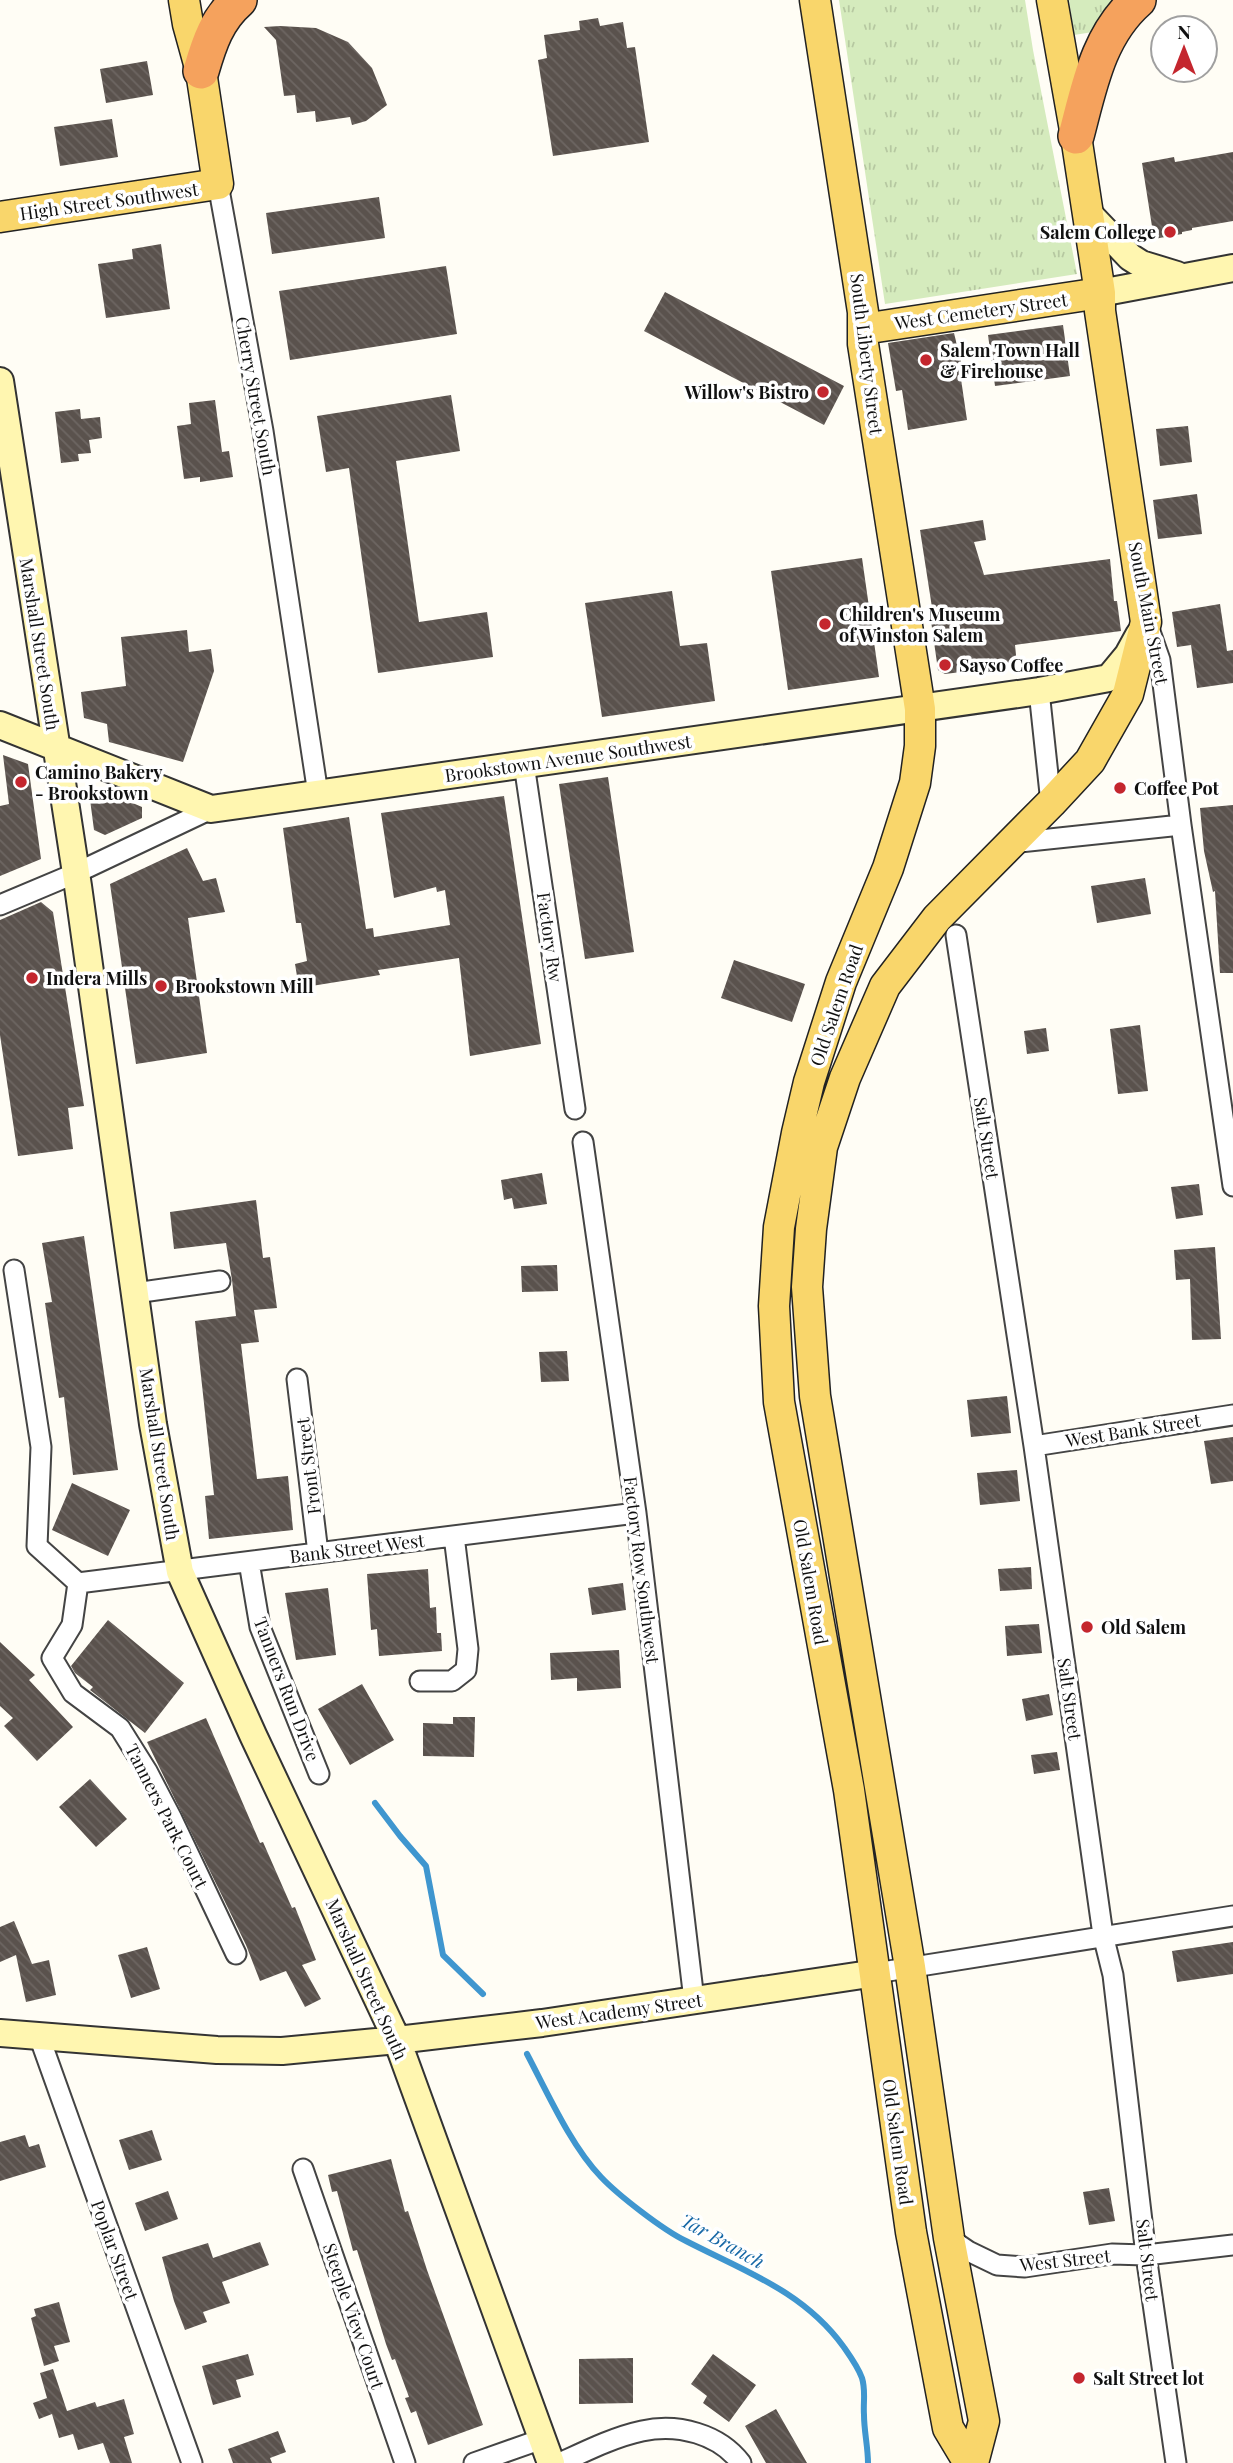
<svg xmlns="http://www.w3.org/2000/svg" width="1233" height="2463" font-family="'Playfair Display',serif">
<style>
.grass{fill:url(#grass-tufts)}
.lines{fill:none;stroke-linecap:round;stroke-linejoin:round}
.stream{stroke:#3f96cf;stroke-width:6}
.building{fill:url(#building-back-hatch)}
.street-casing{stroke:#444;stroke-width:23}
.secondary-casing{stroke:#333;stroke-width:30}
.primary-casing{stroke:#222;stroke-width:33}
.highway-casing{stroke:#222;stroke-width:38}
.street{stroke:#fff;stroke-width:19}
.secondary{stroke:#fff6b0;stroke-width:26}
.primary{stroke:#f9d66b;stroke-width:30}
.highway{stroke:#f5a25d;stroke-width:35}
.poi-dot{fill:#c4262e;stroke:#fff;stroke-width:2.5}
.labels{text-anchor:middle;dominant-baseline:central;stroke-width:7;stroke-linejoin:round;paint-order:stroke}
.street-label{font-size:18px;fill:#111;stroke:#fff}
.poi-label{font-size:18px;font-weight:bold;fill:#111;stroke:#fff;text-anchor:start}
.water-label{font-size:19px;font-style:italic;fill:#1768a6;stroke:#fff}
</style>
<defs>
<pattern id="grass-tufts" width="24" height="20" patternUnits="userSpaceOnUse" patternTransform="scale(1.75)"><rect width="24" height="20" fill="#d5ebbd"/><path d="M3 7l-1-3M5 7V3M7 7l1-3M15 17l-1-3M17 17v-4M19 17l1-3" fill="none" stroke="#b6c8a1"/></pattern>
<pattern id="building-back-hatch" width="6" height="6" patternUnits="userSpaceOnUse" patternTransform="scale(1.75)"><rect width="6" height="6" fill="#5a524d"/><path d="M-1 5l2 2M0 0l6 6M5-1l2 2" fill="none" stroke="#6d6662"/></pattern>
</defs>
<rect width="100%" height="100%" fill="#fffdf5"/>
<path class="grass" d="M839,0H1025L1033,50L1077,274L885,304Z
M1069,0H1113L1099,31L1074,35Z"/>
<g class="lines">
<path class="stream" d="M375,1803L400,1836L426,1866L443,1955L483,1994
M527,2054C547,2092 571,2146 601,2177C618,2195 663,2230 686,2241C744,2271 803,2291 843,2346C850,2356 858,2367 862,2378C866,2391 863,2402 864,2415C864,2431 868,2447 868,2463"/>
</g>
<path class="building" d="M598,18L600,26L623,22L627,48L635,47L649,142L553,156L538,60L547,58L544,35L580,30L579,21Z
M280,26L316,28L348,42L372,68L387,105L366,121L352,125L350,117L316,122L315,111L297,113L295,95L284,96L276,40L264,27Z
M147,61L153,95L106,103L100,69Z
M112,119L118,157L60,166L54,127Z
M1233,152V221L1192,228V230L1182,232V234L1154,239L1142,163L1174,157L1175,162Z
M379,197L385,238L272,254L266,213Z
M161,244L170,309L106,318L98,264L133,259L132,249Z
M446,266L457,334L290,360L279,291Z
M665,292L844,386L824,425L644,331Z
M1063,325L1070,376L995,386L988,335Z
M954,333L965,378L961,379L967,420L908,430L902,390L896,391L888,343Z
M451,395L460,451L396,461L419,622L487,612L493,657L378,673L349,468L326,472L317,416Z
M215,400L222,452L229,451L233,477L200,482V477L184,479L177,426L191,424L189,403Z
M80,409L81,419L100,417L102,438L89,440L91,453L78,454L79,461L61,463L55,412Z
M1188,426L1192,462L1160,466L1156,429Z
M1197,494L1202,534L1158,539L1153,500Z
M983,520L986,540L974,542L984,575L1110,559L1114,601H1117L1121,631L1015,645L1017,665L945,674L938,670L930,614H933L920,530Z
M862,558L879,677L788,690L771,571Z
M672,591L680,646L707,643L715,701L602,717L585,603Z
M1220,604L1227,651L1233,650V683L1197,688L1191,645L1177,647L1172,612Z
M187,630L189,652L211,649L214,671L183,762L109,742L107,724L84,718L81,692L126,686L121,637Z
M3,755L28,764L41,859L0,876V806L9,804Z
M608,777L634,952L585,959L559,784Z
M88,784L142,807V818L105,835L94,830Z
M504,796L541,1044L470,1056L459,958L378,970L380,975L299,988L295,964L307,961L301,923H296L283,828L349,817L366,929L373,928L374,937L450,925L445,890L437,892L436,887L394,898L381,813Z
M1233,805V973H1220L1215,891L1213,892L1204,851L1200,808Z
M187,848L203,881L216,878L225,912L188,918L207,1053L136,1064L110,884Z
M1145,878L1151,914L1097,923L1091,886Z
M41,902L53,912L84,1106L68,1108L73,1149L18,1156L0,1035V920Z
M734,960L805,984L792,1022L721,998Z
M1140,1025L1148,1091L1118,1094L1110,1029Z
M1046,1028L1049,1051L1027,1054L1024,1031Z
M542,1173L547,1204L514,1209L512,1198L504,1200L501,1180Z
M1199,1184L1203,1215L1176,1219L1171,1187Z
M256,1200L263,1258L270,1257L277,1308L254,1310L259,1342L241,1344L257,1479L288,1476L293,1530L209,1539L205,1496L214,1495L195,1321L236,1316L232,1280L226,1243L174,1249L170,1212Z
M84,1236L118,1470L73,1475L64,1397L59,1398L45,1303L52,1302L42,1243Z
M1215,1247L1221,1339L1192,1340L1190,1279L1176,1280L1174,1250Z
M557,1265L558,1291L522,1292L521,1266Z
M567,1351L569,1381L541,1382L539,1352Z
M1007,1396L1011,1433L971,1437L967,1400Z
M1233,1437V1481L1211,1484L1204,1441Z
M1017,1470L1020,1501L980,1505L977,1473Z
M72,1483L130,1510L108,1556L52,1530Z
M1031,1567L1032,1589L1000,1591L998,1569Z
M428,1569L430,1608L436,1607L437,1633H441L442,1651L379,1656L377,1629L371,1630L367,1574Z
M623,1583L626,1610L592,1615L588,1588Z
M328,1588L336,1655L296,1660L285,1593Z
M108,1620L184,1683L145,1733L90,1690L93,1687L75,1673L71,1666Z
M1039,1624L1042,1653L1007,1656L1005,1626Z
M0,1642L35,1675L29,1680L73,1727L37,1761L4,1726L13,1718L0,1706Z
M619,1650L621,1688L577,1691V1678L551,1680L550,1653Z
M362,1684L394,1740L350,1765L318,1709Z
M1049,1694L1053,1715L1026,1721L1022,1699Z
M453,1717H475L474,1757L423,1756V1723L453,1724Z
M206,1718L260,1843L263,1842L292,1908L295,1907L316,1960L302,1965L321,1999L305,2007L286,1971L260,1981L246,1945L147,1742Z
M1057,1752L1060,1770L1034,1774L1031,1755Z
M90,1779L127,1819L96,1847L59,1807Z
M14,1921L32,1964L49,1960L56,1995L26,2002L16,1955L0,1962V1927Z
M1233,1942V1974L1177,1982L1172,1951Z
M147,1947L160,1989L131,1998L118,1955Z
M152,2130L162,2160L129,2170L119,2140Z
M25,2135L29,2147L39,2144L46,2167L0,2181V2142Z
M391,2159L405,2212L408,2211L427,2270L483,2425L428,2445L416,2411L411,2413L405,2398L409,2397L395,2359L392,2360L386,2344L357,2250L353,2251L337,2191L332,2192L328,2175Z
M1109,2188L1115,2221L1089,2225L1083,2192Z
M168,2191L178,2219L145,2231L135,2203Z
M260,2242L269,2265L222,2282L230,2303L203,2312L207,2322L185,2330L174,2301L162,2257L208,2243L213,2258Z
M59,2302L70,2342L54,2346L59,2361L44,2366L31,2318L36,2316L34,2309Z
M248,2354L254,2375L236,2380L241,2397L213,2405L202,2366Z
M713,2354L756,2385L729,2422L703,2403L707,2396L691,2384Z
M633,2358V2403L579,2404V2359Z
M53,2369L67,2411L95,2402L97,2407L124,2399L134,2434L124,2437L132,2463H110L103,2443L78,2450L73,2434L59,2438L52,2414L39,2419L33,2403L47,2398L40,2373Z
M776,2409L807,2463H766L745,2426Z
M278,2431L286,2452L270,2458L272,2463H233L228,2449Z"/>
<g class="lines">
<defs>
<path id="street" d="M218,184L263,431L318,794
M1147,623L1160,660L1181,825L1233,1186
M1039,691L1051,803
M524,764L575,1109
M1011,843L1181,825
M0,905L76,873L211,809
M956,935L1034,1446L1103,1935L1113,1975L1146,2255L1176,2463
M583,1142L636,1513L694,2000
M14,1270L41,1447L37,1546L78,1583
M135,1293L220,1281
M297,1379L318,1553
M1034,1446L1233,1415
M249,1562L260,1627L319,1774
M78,1583L636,1513
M78,1583L72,1625L52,1658L73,1693L120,1728L147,1771L172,1819L236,1954
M420,1681H452L466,1670L468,1649L454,1536
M876,1973L1233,1916
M39,2036L192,2463
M303,2169L405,2463
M949,2238L968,2251L997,2265L1025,2267L1112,2254L1146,2255L1233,2245
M474,2463L542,2439
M560,2463C586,2451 614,2437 642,2431C678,2423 719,2434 741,2463"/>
<path id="secondary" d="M1088,213L1130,257L1141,264L1177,275
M1100,293L1233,268
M0,381L78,886L153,1424L180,1572L253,1735L397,2040L551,2463
M0,725L211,809L1039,691L1109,678L1128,655L1139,635
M0,2033L217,2050L282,2051L397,2040L542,2023L876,1973"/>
<path id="primary" d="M815,0L863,312V344L920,709V746L915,783L888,868L841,982L809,1082L797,1133L779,1227L774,1306L779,1402L849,1790L911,2232L948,2428L969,2463
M0,217L218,184L201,71L188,24L184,0
M863,329L1100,293
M973,2463L984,2421L949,2238L910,1967L815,1396L807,1287L811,1229L822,1147L845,1078L885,986L937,918L1051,803L1090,761L1128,694L1146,622L1100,311V293L1076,136L1052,0"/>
<path id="highway" d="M201,71C209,43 217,19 239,0
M1076,136C1089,87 1098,35 1138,0"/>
</defs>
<use href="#street" class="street-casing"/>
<use href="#secondary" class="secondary-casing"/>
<use href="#primary" class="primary-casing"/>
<use href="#highway" class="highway-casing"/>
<use href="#street" class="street"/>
<use href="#secondary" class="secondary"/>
<use href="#primary" class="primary"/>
<use href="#highway" class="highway"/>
</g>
<g class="poi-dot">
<circle cx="1170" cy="232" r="7"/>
<circle cx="926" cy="360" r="7"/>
<circle cx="823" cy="392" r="7"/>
<circle cx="825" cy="624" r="7"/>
<circle cx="945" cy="665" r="7"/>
<circle cx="21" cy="782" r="7"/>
<circle cx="1120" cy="788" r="7"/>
<circle cx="32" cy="978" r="7"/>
<circle cx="161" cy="986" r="7"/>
<circle cx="1087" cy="1627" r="7"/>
<circle cx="1079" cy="2378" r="7"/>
</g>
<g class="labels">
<g class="street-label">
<text transform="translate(109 201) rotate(-8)">High Street Southwest</text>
<text transform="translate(981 311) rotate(-8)">West Cemetery Street</text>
<text transform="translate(867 354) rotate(83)">South Liberty Street</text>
<text transform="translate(256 396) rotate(80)">Cherry Street South</text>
<text transform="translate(1149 613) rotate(79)">South Main Street</text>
<text transform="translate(40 644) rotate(81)">Marshall Street South</text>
<text transform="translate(568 758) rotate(-8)">Brookstown Avenue Southwest</text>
<text transform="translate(550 937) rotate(82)">Factory Rw</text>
<text transform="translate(836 1005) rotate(-71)">Old Salem Road</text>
<text transform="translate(987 1138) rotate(81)">Salt Street</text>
<text transform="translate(1133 1430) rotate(-9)">West Bank Street</text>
<text transform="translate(160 1454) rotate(81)">Marshall Street South</text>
<text transform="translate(308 1466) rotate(-97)">Front Street</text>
<text transform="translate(357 1548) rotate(-7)">Bank Street West</text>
<text transform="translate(642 1570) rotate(83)">Factory Row Southwest</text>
<text transform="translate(811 1582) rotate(80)">Old Salem Road</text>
<text transform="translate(287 1689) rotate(69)">Tanners Run Drive</text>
<text transform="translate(1070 1699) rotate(82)">Salt Street</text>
<text transform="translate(167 1816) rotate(63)">Tanners Park Court</text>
<text transform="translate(367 1979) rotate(66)">Marshall Street South</text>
<text transform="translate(619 2011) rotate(-8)">West Academy Street</text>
<text transform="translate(898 2142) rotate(82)">Old Salem Road</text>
<text transform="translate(115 2250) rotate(70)">Poplar Street</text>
<text transform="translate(1065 2260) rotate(-6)">West Street</text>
<text transform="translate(1148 2260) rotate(83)">Salt Street</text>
<text transform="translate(354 2316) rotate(71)">Steeple View Court</text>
</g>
<g class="poi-label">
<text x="1156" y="232" text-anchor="end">Salem College</text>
<text x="940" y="350">Salem Town Hall<tspan x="940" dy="21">&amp; Firehouse</tspan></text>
<text x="809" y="392" text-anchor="end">Willow's Bistro</text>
<text x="839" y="614">Children's Museum<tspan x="839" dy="21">of Winston Salem</tspan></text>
<text x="959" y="665">Sayso Coffee</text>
<text x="35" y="772">Camino Bakery<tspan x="35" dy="21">- Brookstown</tspan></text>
<text x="1134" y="788">Coffee Pot</text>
<text x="46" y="978">Indera Mills</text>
<text x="175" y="986">Brookstown Mill</text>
<text x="1101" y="1627">Old Salem</text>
<text x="1093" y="2378">Salt Street lot</text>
</g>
<g class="water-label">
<text transform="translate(723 2240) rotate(29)">Tar Branch</text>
</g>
</g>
<g transform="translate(1184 49)"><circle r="33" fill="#ffffff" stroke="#a0a0a0" stroke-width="2"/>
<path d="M0-5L12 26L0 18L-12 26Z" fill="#c4262e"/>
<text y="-10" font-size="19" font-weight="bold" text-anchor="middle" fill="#111111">N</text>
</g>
</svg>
